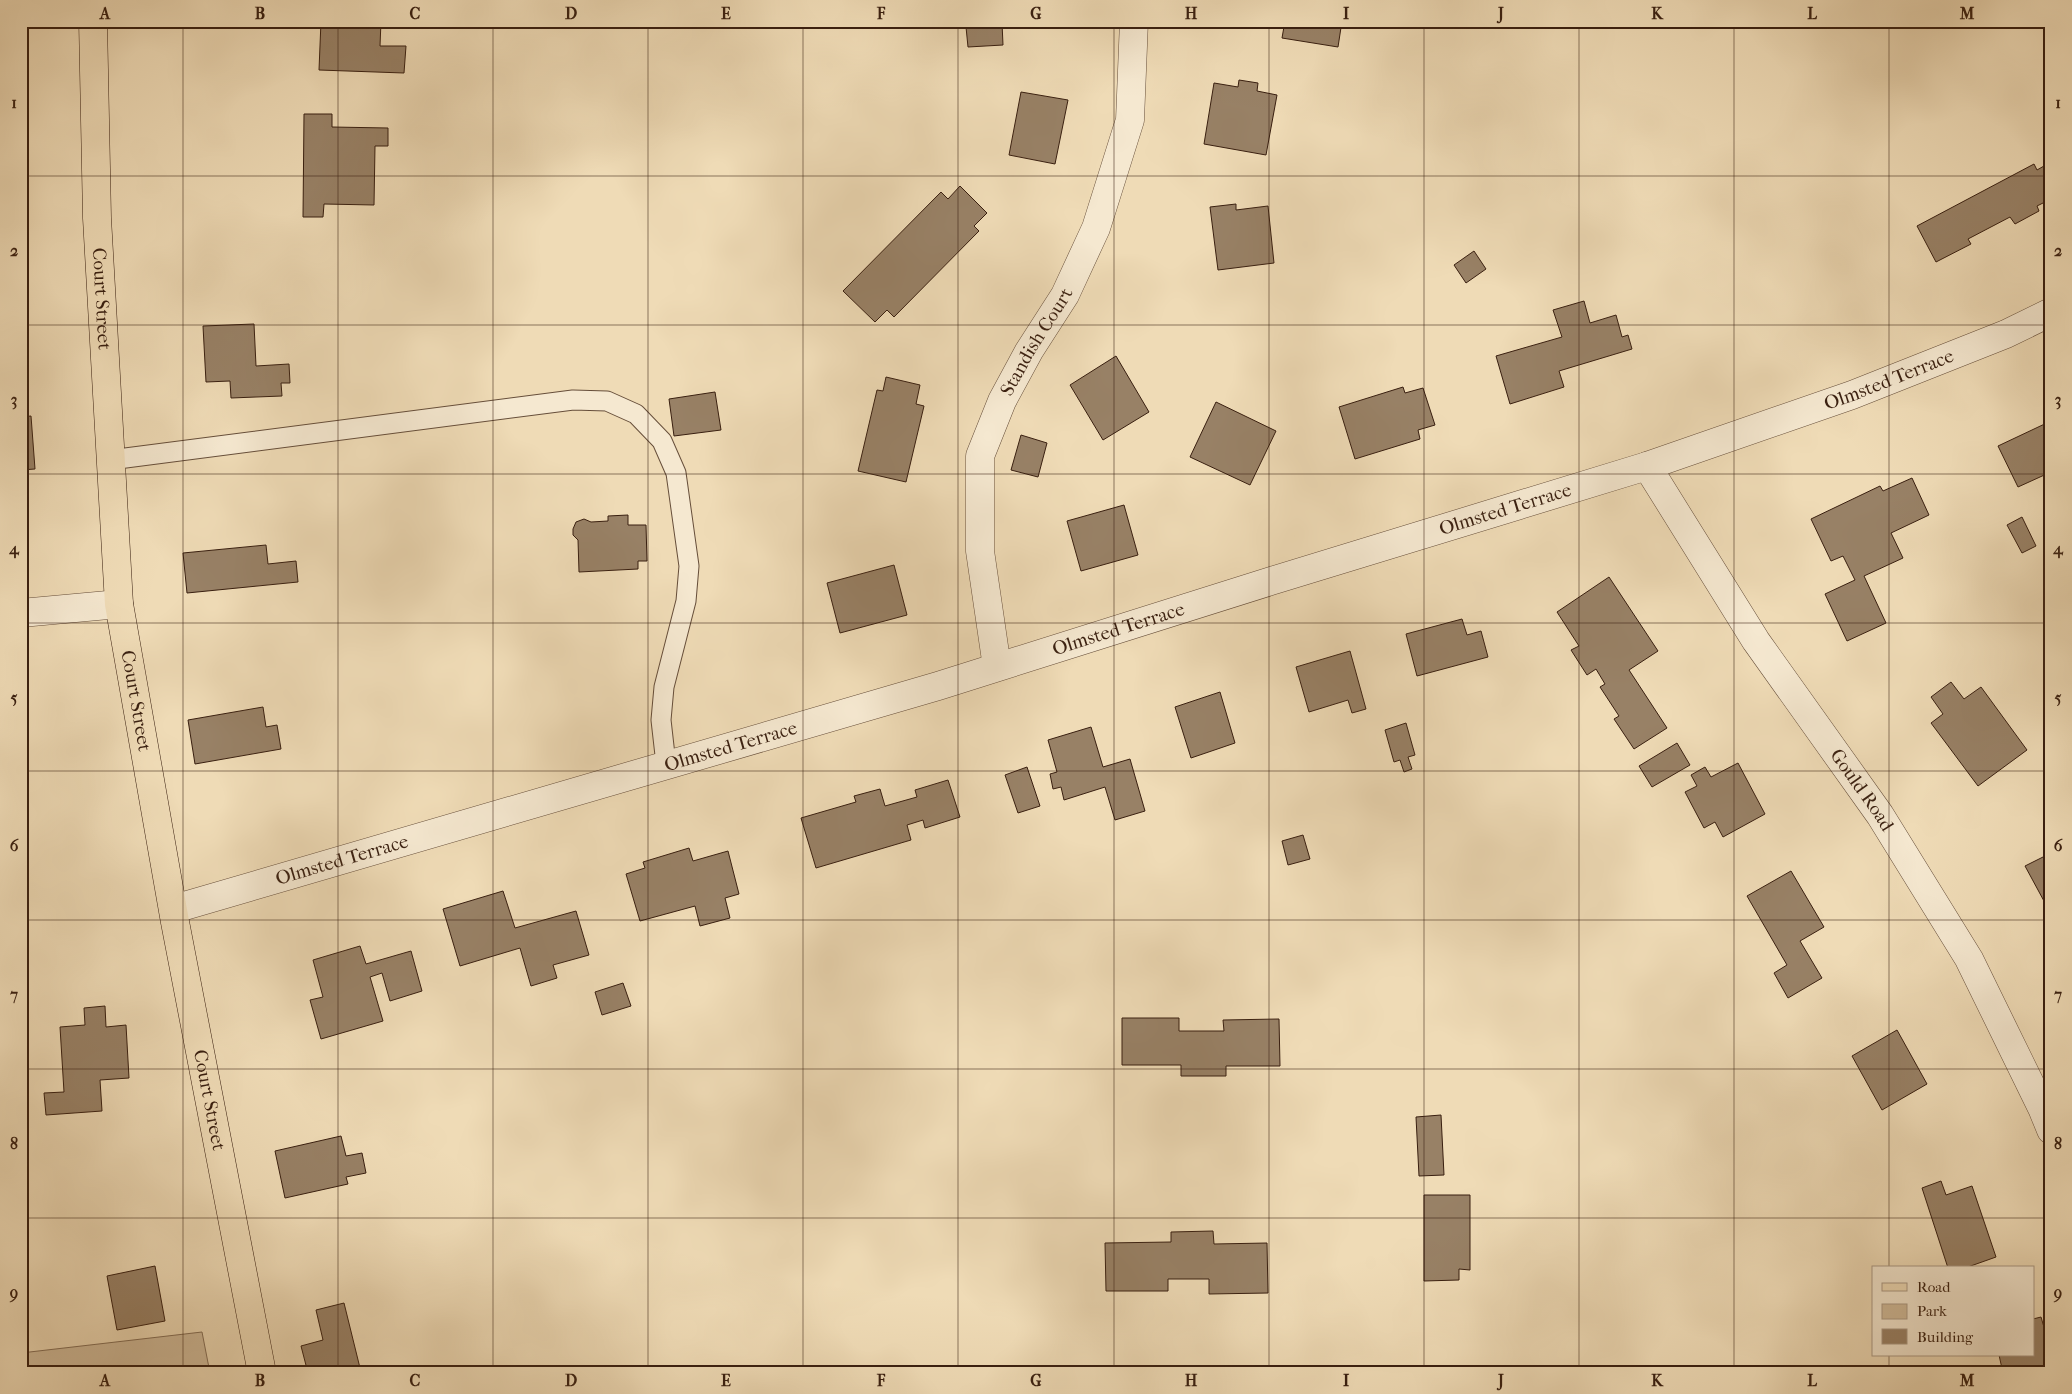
<svg xmlns="http://www.w3.org/2000/svg" width="2072" height="1394" font-family="'IM FELL French Canon',serif">
<style>
.green{fill:#d0bb9a;stroke:#846d55}
.building{fill:#988166;stroke:#391f10}
.lines{fill:none;stroke-linecap:round;stroke-linejoin:round}
.lane-casing{stroke:#664e3a;stroke-width:21}
.street-casing{stroke:#664e3a;stroke-width:29}
.primary-casing{stroke:#391f10;stroke-width:29}
.lane{stroke:#f5e8d0;stroke-width:19}
.street{stroke:#f5e8d0;stroke-width:28}
.primary{stroke:#efdbb6;stroke-width:28}
.grid{fill:none;stroke:#391f10;stroke-width:1;stroke-opacity:0.55}
.labels{text-anchor:middle;dominant-baseline:central;stroke-width:5;stroke-linejoin:round;paint-order:stroke}
.street-label{font-size:19px;fill:#391f10;stroke:#f5e8d0}
.neatline{fill:none;stroke:#391f10;stroke-width:2}
.grid-label{font-size:16px;text-anchor:middle;font-weight:bold;fill:#391f10}
</style>
<rect width="100%" height="100%" fill="#efdbb6"/>
<filter id="stains"><feTurbulence type="fractalNoise" baseFrequency=".004" numOctaves="4"/><feColorMatrix values="0 0 0 0 .2 0 0 0 0 .09 0 0 0 0 .02 0 0 0 .5 -.17"/></filter>
<radialGradient id="worn" r=".72"><stop offset=".6" stop-color="#630" stop-opacity="0"/><stop offset="1" stop-color="#630" stop-opacity=".3"/></radialGradient>
<path class="green" d="M202,1332L210,1373H21V1353Z"/>
<path class="building" d="M321,21H381L380,46H406L404,73L319,70Z
M957,21H1008V23H1002L1003,45L968,47L966,27H957Z
M1285,21H1342L1338,47L1282,38Z
M1239,80L1258,83L1257,91L1277,95L1266,155L1204,144L1214,83L1238,87Z
M1021,92L1068,100L1055,164L1009,155Z
M304,114H332V127L388,128V146H375L374,205L324,204L323,217H303Z
M21,144L23,182H21Z
M2051,162V199L2037,206L2039,211L2015,224L2010,217L1968,239L1971,244L1936,262L1917,226L2034,164L2037,170Z
M960,186L987,213L974,226L979,231L894,317L887,310L875,322L843,291L941,192L948,199Z
M1236,204V210L1268,206L1274,263L1218,270L1210,207Z
M1474,251L1486,269L1466,283L1454,265Z
M1584,301L1590,323L1616,315L1622,337L1628,335L1632,349L1559,371L1564,387L1510,404L1496,356L1562,337L1553,310Z
M254,324L256,366L289,364L290,383H281L282,396L231,398L230,381L206,382L203,326Z
M1116,356L1149,412L1103,440L1070,385Z
M886,377L920,385L916,404L924,406L906,482L858,471L877,390L883,391Z
M1403,387L1405,393L1423,388L1435,425L1418,430L1420,439L1355,459L1339,407Z
M715,392L721,430L674,436L669,399Z
M1216,402L1276,431L1250,485L1190,457Z
M31,416L35,469L21,470V417Z
M2051,421V472L2018,487L1998,446Z
M1021,435L1047,443L1038,477L1011,470Z
M1912,478L1929,515L1891,533L1903,558L1864,576L1886,623L1847,641L1825,594L1855,580L1843,556L1831,561L1811,519L1880,486L1883,491Z
M1124,505L1138,555L1081,571L1067,521Z
M628,515V525H646L647,561H638V569L579,572L578,540L573,535V529L576,522L584,519L591,522L608,521V516Z
M2022,517L2036,546L2022,553L2007,525Z
M266,545L268,564L296,561L298,582L187,593L183,553Z
M894,565L907,615L840,633L827,583Z
M1609,577L1658,651L1629,670L1667,728L1634,749L1614,719L1619,716L1600,687L1605,684L1596,669L1587,675L1571,650L1579,646L1557,612Z
M1462,619L1467,635L1481,631L1488,657L1417,676L1406,634Z
M1350,651L1366,709L1352,713L1348,700L1309,712L1296,667Z
M1951,682L1964,699L1981,687L2027,750L1978,786L1931,723L1943,714L1931,697Z
M1220,692L1235,743L1191,758L1175,707Z
M263,707L266,727L277,725L281,749L195,764L188,720Z
M1406,723L1415,755L1408,757L1412,769L1404,772L1400,760L1394,762L1385,730Z
M1091,727L1103,767L1130,759L1145,811L1115,820L1105,787L1064,800L1061,787L1053,789L1050,774L1057,772L1048,740Z
M1677,743L1690,765L1652,787L1639,766Z
M1738,763L1765,814L1723,837L1715,822L1704,828L1685,792L1697,786L1691,775L1705,767L1711,777Z
M1027,767L1040,806L1018,813L1005,775Z
M948,780L960,817L925,828L923,820L907,825L911,840L816,868L801,818L856,802L854,796L880,789L885,806L917,797L915,790Z
M1303,835L1310,859L1288,865L1282,841Z
M689,848L693,861L728,851L739,894L725,898L730,918L700,926L695,906L640,921L626,874L645,868L643,862Z
M2051,853V914L2025,866Z
M1791,871L1824,927L1800,941L1822,978L1788,998L1774,973L1787,965L1747,896Z
M503,891L515,928L576,911L589,955L553,965L557,978L531,986L520,948L460,966L443,909Z
M360,946L366,964L411,951L422,991L390,1001L382,973L370,977L383,1021L321,1039L310,1000L323,997L313,960Z
M623,983L631,1006L602,1015L595,992Z
M105,1006L106,1027L126,1025L129,1078L100,1080L102,1111L46,1115L44,1093L64,1092L60,1027L85,1025L84,1008Z
M1122,1018H1179V1031H1224L1223,1020L1279,1019L1280,1066H1226V1076H1181V1065H1122Z
M1897,1030L1927,1084L1882,1110L1852,1056Z
M1441,1115L1444,1175L1419,1176L1416,1117Z
M341,1136L346,1156L362,1153L366,1173L346,1177L348,1184L285,1198L275,1151Z
M1941,1181L1946,1195L1972,1186L1996,1257L1965,1268H1948L1922,1188Z
M1424,1195H1470V1270L1459,1269V1280L1424,1281Z
M1213,1231L1214,1244L1267,1243L1268,1293L1209,1294V1279H1168V1291H1106L1105,1243L1171,1242V1232Z
M155,1266L165,1321L117,1330L107,1276Z
M344,1303L360,1368L342,1373H308L301,1346L323,1340L316,1310Z
M2041,1317L2051,1351V1373H2003L1999,1355H2033V1319Z"/>
<g class="lines">
<defs>
<path id="lane" d="M110,460L573,400L607,401L636,414L662,441L676,473L689,566L686,601L664,687L661,720L666,764"/>
<g id="street">
<path id="s1" d="M1647,466L1756,641L1880,815L1969,959L2042,1108L2051,1130"/>
<path d="M21,613L119,604"/>
<path id="s2" d="M997,667L980,551V456L1002,401L1029,351L1065,295L1096,228L1130,120L1134,21"/>
<path id="s3" d="M174,909L938,686L1271,581L1647,466L1852,395L2006,334L2051,312"/>
</g>
<g id="primary">
<path id="s4" d="M93,21L97,218L119,604L175,922L262,1373"/>
</g>
</defs>
<use href="#lane" class="lane-casing"/>
<use href="#street" class="street-casing"/>
<use href="#primary" class="primary-casing"/>
<use href="#lane" class="lane"/>
<use href="#street" class="street"/>
<use href="#primary" class="primary"/>
</g>
<path class="grid" d="M183,21V1373M338,21V1373M493,21V1373M648,21V1373M803,21V1373M958,21V1373M1114,21V1373M1269,21V1373M1424,21V1373M1579,21V1373M1734,21V1373M1889,21V1268M21,176H2051M21,325H2051M21,474H2051M21,623H2051M21,771H2051M21,920H2051M21,1069H2051M21,1218H2051M1889,1355V1373"/>
<g class="labels">
<g class="street-label">
<text stroke="none"><textPath href="#s4" startOffset="278">Court Street</textPath></text>
<text stroke="none"><textPath href="#s2" startOffset="340">Standish Court</textPath></text>
<text stroke="none"><textPath href="#s3" startOffset="1795">Olmsted Terrace</textPath></text>
<text stroke="none"><textPath href="#s3" startOffset="1390">Olmsted Terrace</textPath></text>
<text stroke="none"><textPath href="#s3" startOffset="985">Olmsted Terrace</textPath></text>
<text stroke="none"><textPath href="#s4" startOffset="682">Court Street</textPath></text>
<text stroke="none"><textPath href="#s3" startOffset="580">Olmsted Terrace</textPath></text>
<text stroke="none"><textPath href="#s1" startOffset="389">Gould Road</textPath></text>
<text stroke="none"><textPath href="#s3" startOffset="175">Olmsted Terrace</textPath></text>
<text stroke="none"><textPath href="#s4" startOffset="1088">Court Street</textPath></text>
</g>
</g>
<rect width="2072" height="1394" fill="none" stroke="#efdbb6" stroke-width="55"/>
<rect x="1872" y="1266" width="162" height="90" fill="#f5e8d0" stroke="#aa9883"/>
<rect x="1882" y="1283" width="25" height="8" fill="#efdbb6" stroke="#aa9883"/>
<text x="1917" y="1292" font-size="15" fill="#391f10">Road</text>
<rect x="1882" y="1304" width="25" height="15" fill="#d0bb9a" stroke="#aa9883"/>
<text x="1917" y="1316" font-size="15" fill="#391f10">Park</text>
<rect x="1882" y="1329" width="25" height="15" fill="#988166" stroke="#aa9883"/>
<text x="1917" y="1342" font-size="15" fill="#391f10">Building</text>
<rect x="28" y="28" width="2016" height="1338" class="neatline"/>
<g class="grid-label">
<text x="105" y="19">A</text>
<text x="260" y="19">B</text>
<text x="415" y="19">C</text>
<text x="571" y="19">D</text>
<text x="726" y="19">E</text>
<text x="881" y="19">F</text>
<text x="1036" y="19">G</text>
<text x="1191" y="19">H</text>
<text x="1346" y="19">I</text>
<text x="1501" y="19">J</text>
<text x="1657" y="19">K</text>
<text x="1812" y="19">L</text>
<text x="1967" y="19">M</text>
<text x="14" y="108">1</text>
<text x="2058" y="108">1</text>
<text x="14" y="256">2</text>
<text x="2058" y="256">2</text>
<text x="14" y="405">3</text>
<text x="2058" y="405">3</text>
<text x="14" y="554">4</text>
<text x="2058" y="554">4</text>
<text x="14" y="703">5</text>
<text x="2058" y="703">5</text>
<text x="14" y="851">6</text>
<text x="2058" y="851">6</text>
<text x="14" y="1000">7</text>
<text x="2058" y="1000">7</text>
<text x="14" y="1149">8</text>
<text x="2058" y="1149">8</text>
<text x="14" y="1298">9</text>
<text x="2058" y="1298">9</text>
<text x="105" y="1386">A</text>
<text x="260" y="1386">B</text>
<text x="415" y="1386">C</text>
<text x="571" y="1386">D</text>
<text x="726" y="1386">E</text>
<text x="881" y="1386">F</text>
<text x="1036" y="1386">G</text>
<text x="1191" y="1386">H</text>
<text x="1346" y="1386">I</text>
<text x="1501" y="1386">J</text>
<text x="1657" y="1386">K</text>
<text x="1812" y="1386">L</text>
<text x="1967" y="1386">M</text>
</g>
<rect width="100%" height="100%" filter="url(#stains)"/>
<rect width="100%" height="100%" fill="url(#worn)"/>
</svg>
